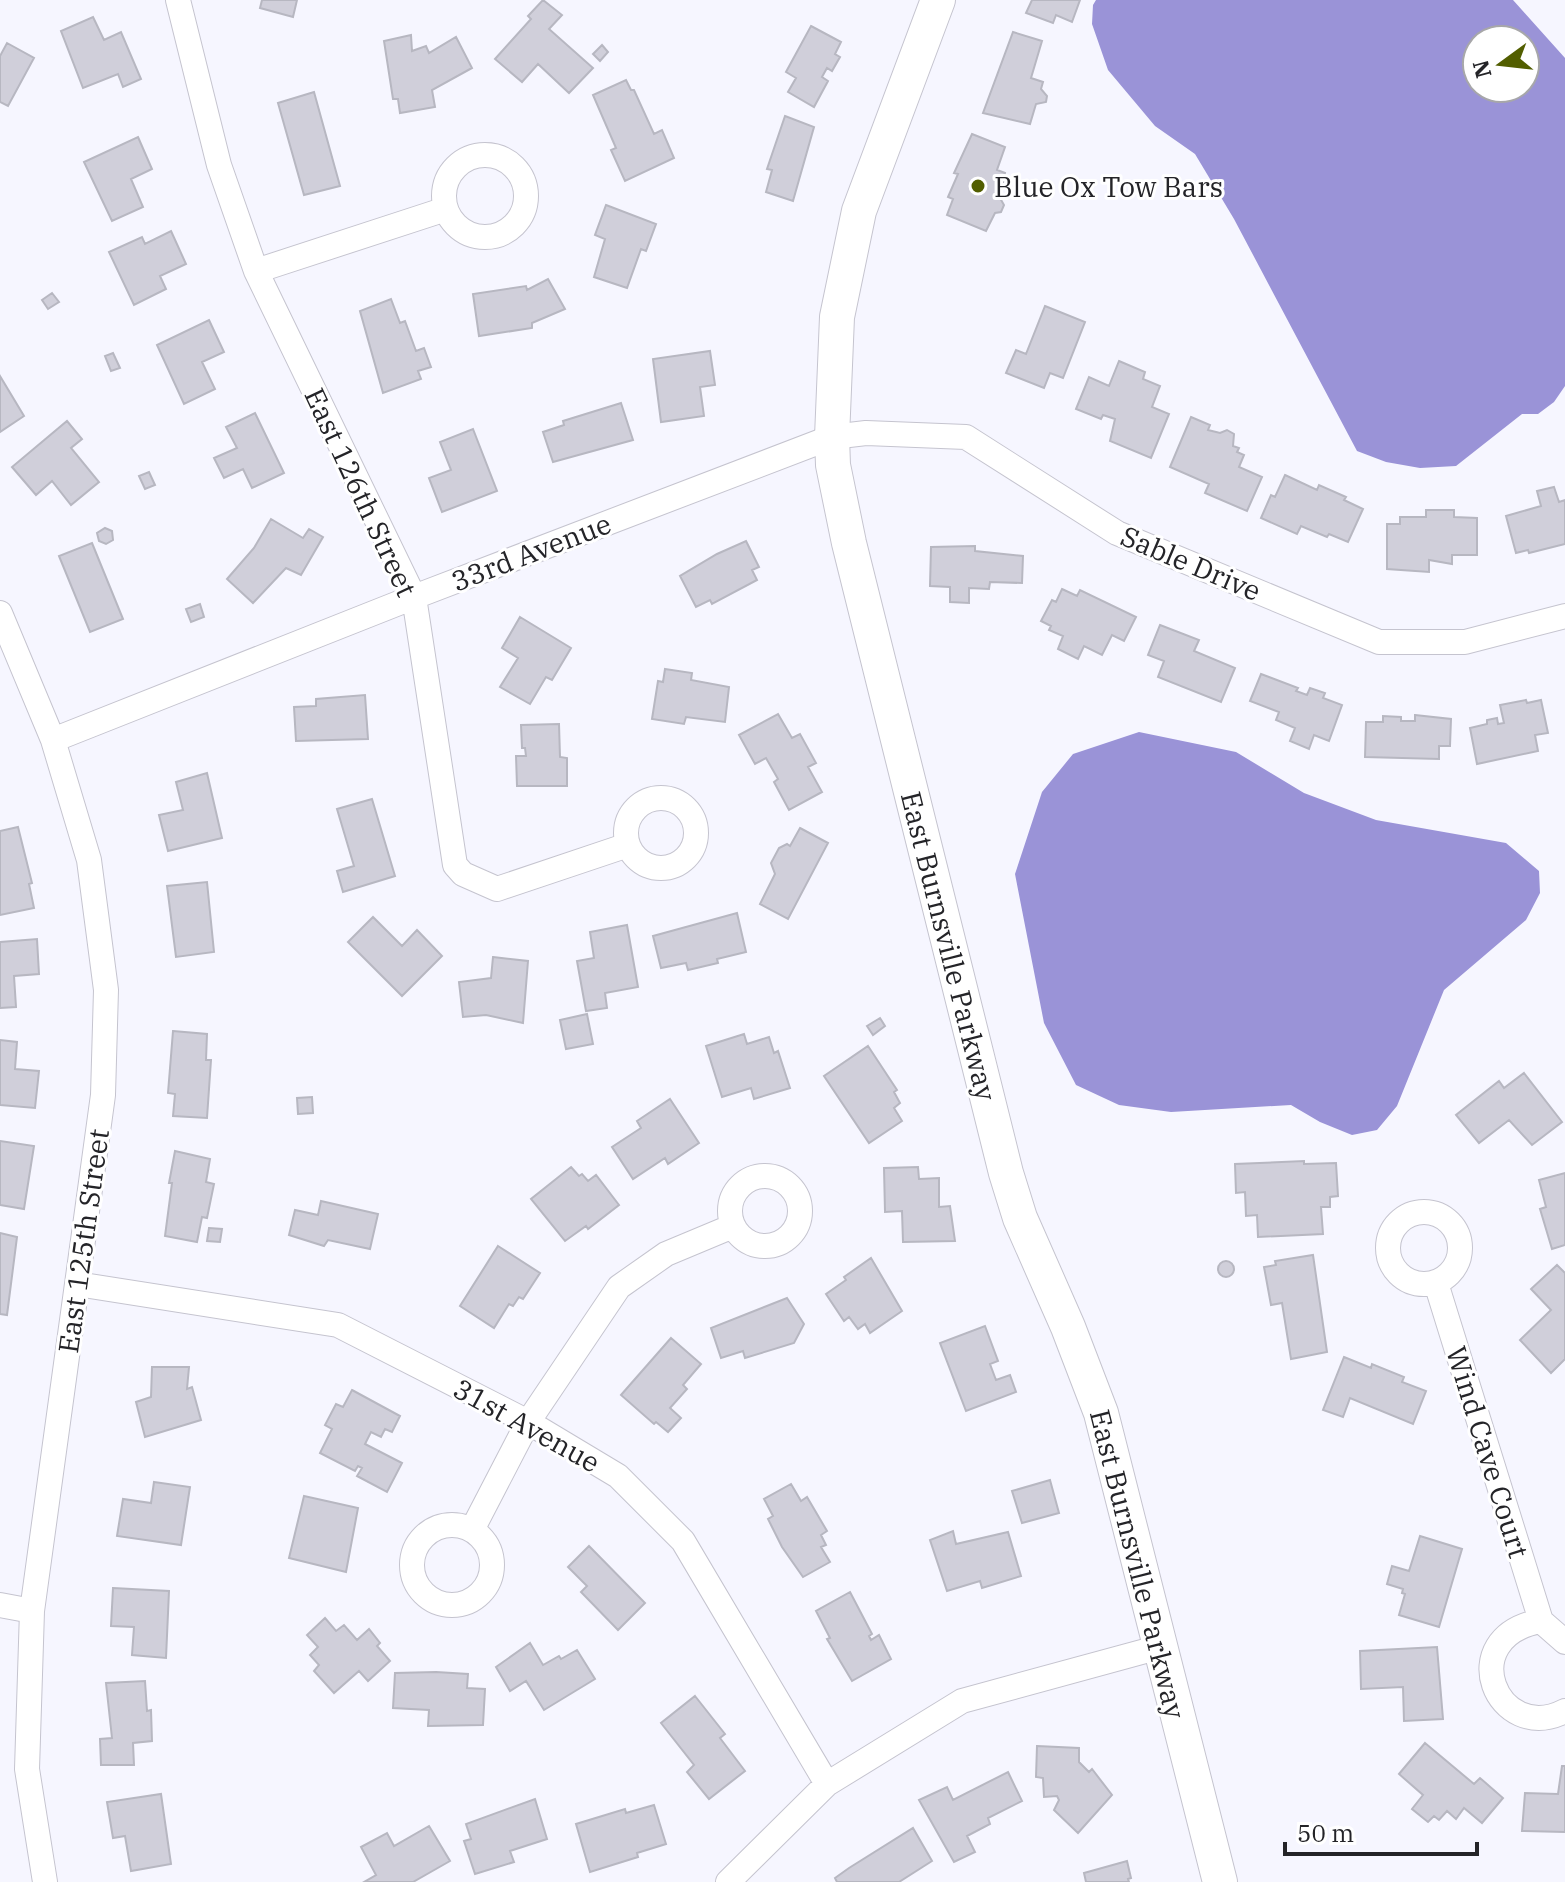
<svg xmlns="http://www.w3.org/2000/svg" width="1565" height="1882" font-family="'IBM Plex Serif',serif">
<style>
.water{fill:#9a93d7;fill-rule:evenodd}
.building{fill:#d0cfda;stroke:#b7b7c1;stroke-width:2}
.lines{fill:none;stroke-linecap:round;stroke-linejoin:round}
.street-casing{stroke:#c5c4cf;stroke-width:26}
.secondary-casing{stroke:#c5c4cf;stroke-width:36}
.street{stroke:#fff;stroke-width:24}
.secondary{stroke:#fff;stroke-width:34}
.poi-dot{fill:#525e00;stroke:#fff;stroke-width:3}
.labels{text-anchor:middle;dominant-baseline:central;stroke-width:6;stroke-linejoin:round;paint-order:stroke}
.poi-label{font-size:28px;fill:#242428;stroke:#fff;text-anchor:start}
.street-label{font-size:28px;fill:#242428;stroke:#fff}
</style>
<rect width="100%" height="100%" fill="#f6f6ff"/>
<path class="water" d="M1096,0H1513L1565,58V386L1554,402L1538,414H1522L1456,466L1420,468L1386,462L1357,451L1234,219L1195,154L1155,126L1108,70L1092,24L1093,5ZM1525,40V88H1477V40Z
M1139,732L1236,752L1304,793L1376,820L1506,843L1539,871L1540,893L1526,920L1444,990L1397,1106L1377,1130L1352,1135L1320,1122L1291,1105L1171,1112L1119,1105L1076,1085L1044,1023L1015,874L1042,792L1073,754Z"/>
<path class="building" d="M262,0H297L293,17L260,8Z
M543,0L562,15L549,29L593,68L569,93L538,64L522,82L495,59L531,19L528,16Z
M1032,0H1080L1072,22L1056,15L1053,23L1026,13Z
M93,17L104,40L121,32L141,79L123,87L118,74L83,88L61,31Z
M811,26L841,42L835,54L840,57L832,71L827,68L822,77L828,81L814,107L788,92L796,78L786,72Z
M1013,32L1042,41L1031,78L1043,82L1041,89L1047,96L1046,102L1036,104L1030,124L983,113Z
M411,35L412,51L426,46L429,53L456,37L472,68L432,90L435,107L400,113L398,99H393L384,41Z
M7,43L34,58L8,106L0,102V56Z
M602,45L608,52L600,61L593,54Z
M626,80L631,90H634L654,134L662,130L674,158L625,181L611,150L616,148L593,95Z
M314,92L340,186L304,195L278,103Z
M785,116L814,127L793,201L766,192L772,170L767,169Z
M972,134L1005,147L997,170L1005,173L1000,198L1004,205L1001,212L995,213L986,231L947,215L953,199L948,197L958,174L954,173Z
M138,137L152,169L131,179L143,207L112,221L84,162Z
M606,205L656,224L646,251L641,249L627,288L594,277L605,239L595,235Z
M171,231L186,264L160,276L166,289L134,305L109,252L142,237L145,244Z
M548,279L565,309L532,323V328L479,336L473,294L526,286L527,290Z
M52,293L59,302L48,309L42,300Z
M391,299L400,323L405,321L416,351L424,348L431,367L418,371L421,379L383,393L360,311Z
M1045,306L1085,322L1063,378L1050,373L1044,388L1006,373L1016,350L1026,354Z
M209,320L224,352L202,362L215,389L184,404L157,345Z
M710,351L715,385L700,387L704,416L661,422L653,359Z
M113,353L120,368L111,371L105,356Z
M1119,361L1145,372L1143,379L1160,386L1152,407L1169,414L1151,458L1110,441L1115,419L1103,415L1101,419L1076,409L1089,377L1109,386Z
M0,376L24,416L0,432Z
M621,403L633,440L553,462L543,432L564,425L563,421Z
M255,413L284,473L252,488L243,469L224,478L214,458L237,448L226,427Z
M1191,417L1210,425L1208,430L1220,433L1227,430L1234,434L1233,446L1239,448L1237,452L1244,455L1239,467L1262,477L1247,511L1205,493L1209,484L1170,467Z
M67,421L82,439L71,448L99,482L71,505L52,481L36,495L12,467Z
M473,429L497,491L442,512L429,478L451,470L440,442Z
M149,472L155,485L145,489L139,476Z
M1285,475L1317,490L1319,485L1346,497L1344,500L1363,509L1348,542L1329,534L1327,537L1301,526L1297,534L1261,518L1271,495L1275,497Z
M1554,487L1559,502L1565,500V544L1529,553L1528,550L1516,553L1506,516L1541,506L1537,491Z
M1426,510H1454V517L1477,518V555H1452V564L1429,560V572L1387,569V524H1400V517H1426Z
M271,519L303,538L309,529L323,537L301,575L286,568L253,603L227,579L254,548Z
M105,528L112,531L113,540L106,544L99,541L97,533Z
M746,541L759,567L752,570L757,580L712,604L710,600L696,607L680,576L717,554Z
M92,543L123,619L90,632L59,556Z
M975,546V551L1023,556L1022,583L990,582L989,589L969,588V603L950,602V587L930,586L931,547Z
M1062,589L1077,596L1080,590L1136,617L1124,641L1112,635L1102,655L1084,646L1078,659L1058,649L1063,636L1049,630L1051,626L1041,621L1052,600L1056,602Z
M200,604L204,617L191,622L186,609Z
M520,617L571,648L552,680L546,677L530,704L500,687L518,658L502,648Z
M1160,625L1199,640L1194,651L1235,668L1221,702L1158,677L1164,661L1148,655Z
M665,669L692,673L691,680L729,687L725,722L686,717L684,724L652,719L658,681L663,682Z
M1261,674L1298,688L1296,691L1307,695L1310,688L1325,693L1323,698L1342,705L1329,741L1314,735L1309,749L1290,741L1295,728L1276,720L1279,712L1250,701Z
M365,695L368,739L296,741L294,707L316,706V699Z
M1526,700L1527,703L1541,700L1548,733L1535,735L1538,751L1477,764L1470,728L1487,724V720L1497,718L1498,724L1504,723L1500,705Z
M778,714L792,738L800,734L816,763L808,767L822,792L789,810L774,782L778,779L766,758L755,764L739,735Z
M1415,715L1451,719L1450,746H1439V759L1365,757L1366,722H1383V716L1401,717V721H1415Z
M559,724L560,757L567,758V786H517L516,756H526L525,748H522L521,725Z
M207,773L222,838L168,851L159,815L183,810L176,782Z
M372,799L395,876L343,892L337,871L354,866L337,809Z
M18,827L32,883L29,884L34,908L0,915V831Z
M800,828L828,843L788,919L760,904L775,874L771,863L779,848L787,844L790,846Z
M207,882L214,952L176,957L167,886Z
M737,913L746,952L717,959L718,963L688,970L686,963L661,968L653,936Z
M373,917L402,946L417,930L442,956L402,996L348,942Z
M627,925L638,987L605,993L607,1008L586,1011L577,961L594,958L590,932Z
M37,939L39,974L14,976L16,1007L0,1008V942Z
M493,957L528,961L523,1023L486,1015L463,1017L459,982L491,978Z
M587,1014L593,1044L566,1049L560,1020Z
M880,1018L885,1026L873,1035L867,1026Z
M173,1031L207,1034L206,1060H211L207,1118L173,1116L175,1094L168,1093Z
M744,1034L747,1044L769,1037L774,1053L778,1051L790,1088L754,1099L751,1088L722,1097L706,1046Z
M0,1040L17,1042L15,1069L39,1071L35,1108L0,1105Z
M868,1046L897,1090L894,1092L900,1103L894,1108L902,1121L869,1143L824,1076Z
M1524,1073L1562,1122L1532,1145L1509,1120L1479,1143L1456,1115L1499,1081L1504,1088Z
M312,1097L313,1113L298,1114L297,1098Z
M670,1099L699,1143L668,1164L665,1158L633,1179L612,1147L641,1128L637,1121Z
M0,1141L34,1146L24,1209L0,1205Z
M175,1151L210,1159L206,1182L214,1184L207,1218L202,1217L197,1242L165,1236L172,1183H169Z
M1304,1161V1164L1336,1163L1338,1196L1330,1197V1207H1321L1323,1234L1258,1237L1257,1215L1246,1216L1245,1192L1236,1193L1235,1164Z
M571,1167L579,1176L582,1174L588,1181L596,1175L619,1205L588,1229L586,1226L565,1241L531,1199Z
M918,1167L919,1179L939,1178V1207L950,1206L955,1241L903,1242L902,1211L885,1212L884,1168Z
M1565,1173V1245L1552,1249L1540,1209L1546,1207L1539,1180Z
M321,1201L378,1214L370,1249L328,1240L324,1246L289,1235L295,1210L318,1215Z
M209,1228L222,1229L220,1242L207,1241Z
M0,1233L17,1237L7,1315L0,1314Z
M498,1246L540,1273L523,1299L519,1297L513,1306L509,1304L494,1328L460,1306Z
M1313,1255L1327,1352L1291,1359L1282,1303L1271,1305L1264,1267L1276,1265L1275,1261Z
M871,1258L902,1311L870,1333L865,1324L858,1329L849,1317L844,1321L826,1294L846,1280L844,1277Z
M1218 1269a8 8 0 1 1 16 0a8 8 0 1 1-16 0Z
M1557,1265L1565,1273V1359L1551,1373L1520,1340L1551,1310L1531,1289Z
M787,1298L804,1324L794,1343L745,1358L743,1351L721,1358L711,1328Z
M985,1326L998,1361L990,1364L996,1380L1010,1375L1016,1392L966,1411L940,1343Z
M671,1338L701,1364L683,1385L687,1389L670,1408L681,1418L668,1432L656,1422L654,1424L621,1395Z
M1344,1357L1371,1368L1372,1364L1404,1377L1402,1382L1426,1391L1413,1424L1350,1398L1343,1417L1323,1410Z
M152,1367H189L187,1389L192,1387L201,1420L145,1437L136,1402L151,1397Z
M352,1390L400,1416L392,1432L385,1429L381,1437L371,1432L365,1444L402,1463L387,1492L357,1476L362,1468L358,1466L355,1471L320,1453L332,1429L325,1425L336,1404L343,1407Z
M1050,1480L1059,1513L1022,1523L1012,1491Z
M154,1482L190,1487L181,1545L117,1536L123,1499L151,1503Z
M791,1484L801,1501L807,1497L827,1531L821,1535L826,1545L821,1547L830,1562L803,1577L782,1547L768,1519L773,1516L764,1499Z
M304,1496L358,1508L346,1572L289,1558Z
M953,1531L956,1544L1008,1532L1021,1576L982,1588L980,1581L947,1591L930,1540Z
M1420,1536L1462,1549L1439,1627L1399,1615L1405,1594L1402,1593L1403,1589L1387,1584L1392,1566L1409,1571Z
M589,1546L645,1603L618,1630L581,1592L587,1586L568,1567Z
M113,1588L169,1591L166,1658L132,1655L134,1627L111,1626Z
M850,1592L872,1634L869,1636L871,1640L879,1635L891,1659L852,1681L827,1639L830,1638L816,1611Z
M325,1618L336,1631L344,1625L357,1640L369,1629L380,1643L377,1646L390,1661L368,1681L359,1671L334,1693L314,1671L319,1665L310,1655L318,1647L307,1635Z
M530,1643L543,1665L559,1656L561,1659L577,1650L595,1679L544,1710L526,1681L510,1691L496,1667Z
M1437,1647L1443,1719L1404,1721L1403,1687L1361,1689L1360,1651Z
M436,1672L468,1674L467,1688L485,1689L483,1725L428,1726L429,1710L393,1708L395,1673Z
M145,1681L147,1711L151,1710L152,1741L133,1743L134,1765H101L100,1739L112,1738L106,1683Z
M695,1696L725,1734L720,1738L745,1771L709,1799L687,1772L694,1765L661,1723Z
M1425,1743L1474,1784L1480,1778L1503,1798L1482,1823L1464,1808L1456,1819L1447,1811L1439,1820L1434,1816L1428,1822L1412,1809L1423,1795L1399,1774Z
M1037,1746L1079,1748V1762L1089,1772L1092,1769L1112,1795L1078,1833L1054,1810L1059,1800L1057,1796L1044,1797L1043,1778L1036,1777Z
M1562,1766H1565V1832L1522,1831L1525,1793L1558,1794Z
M1008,1772L1022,1801L988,1818L990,1824L967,1836L975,1852L954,1862L919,1800L947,1787L953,1800Z
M161,1794L171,1864L131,1871L125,1836L113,1838L107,1802Z
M535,1799L547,1839L510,1851L514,1862L475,1874L464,1841L471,1839L466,1824Z
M654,1805L666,1844L637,1853L638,1857L590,1872L576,1824L625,1809L626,1813Z
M429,1826L450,1861L413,1882H364L376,1875L361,1847L387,1833L394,1846Z
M913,1828L932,1861L899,1882H837L835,1878L849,1868Z
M1127,1861L1131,1878L1128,1879L1129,1882H1086L1084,1873Z"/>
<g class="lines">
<defs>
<path id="street" d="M178,0L219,165L256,271L414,597L455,865L463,874L497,889L628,845
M444 196a41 41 0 1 1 82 0a41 41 0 1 1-82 0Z
M256,271L446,209
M0,613L53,740L89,860L106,990L103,1095L32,1611L27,1769L45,1882
M53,740L414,597L832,437L866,433L966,437L1117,533L1379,642H1465L1565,616
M626 833a35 35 0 1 1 70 0a35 35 0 1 1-70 0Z
M730 1211a35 35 0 1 1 70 0a35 35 0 1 1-70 0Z
M1388 1248a36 36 0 1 1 72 0a36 36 0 1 1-72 0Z
M1436,1283L1541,1621L1565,1642
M77,1284L338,1325L528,1422L618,1476L683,1541L827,1784
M412 1565a40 40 0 1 1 80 0a40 40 0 1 1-80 0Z
M472,1530L528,1422L619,1287L666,1254L733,1226
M0,1605L32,1611
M1541,1621C1452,1637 1497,1746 1565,1711
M728,1882L827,1784L962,1701L1160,1647"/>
<path id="secondary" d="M938,0L859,211L837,317L832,437L833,465L849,543L1006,1173L1020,1218L1068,1327L1101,1413L1220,1882"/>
</defs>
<use href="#street" class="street-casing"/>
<use href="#secondary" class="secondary-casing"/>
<use href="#street" class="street"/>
<use href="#secondary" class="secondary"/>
</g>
<circle class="poi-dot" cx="978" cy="186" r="8"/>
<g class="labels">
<g class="poi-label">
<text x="994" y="186">Blue Ox Tow Bars</text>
</g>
<g class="street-label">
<text transform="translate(361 492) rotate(65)">East 126th Street</text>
<text transform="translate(531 552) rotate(-21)">33rd Avenue</text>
<text transform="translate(1191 563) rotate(23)">Sable Drive</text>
<text transform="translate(949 946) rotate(76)">East Burnsville Parkway</text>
<text transform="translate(83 1241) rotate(-82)">East 125th Street</text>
<text transform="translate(527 1425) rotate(29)">31st Avenue</text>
<text transform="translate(1488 1452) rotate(73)">Wind Cave Court</text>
<text transform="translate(1138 1564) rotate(76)">East Burnsville Parkway</text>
</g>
</g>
<g transform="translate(1501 64) rotate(255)"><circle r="38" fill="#ffffff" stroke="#a7a7a9" stroke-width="2"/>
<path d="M0-6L14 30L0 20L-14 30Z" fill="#525e00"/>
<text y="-12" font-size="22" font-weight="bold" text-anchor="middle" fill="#242428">N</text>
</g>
<path d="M1285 1842v12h192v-12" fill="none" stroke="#242428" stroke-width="4"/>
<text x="1297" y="1842" font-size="24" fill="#242428" stroke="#ffffff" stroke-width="6" paint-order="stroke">50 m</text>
</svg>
